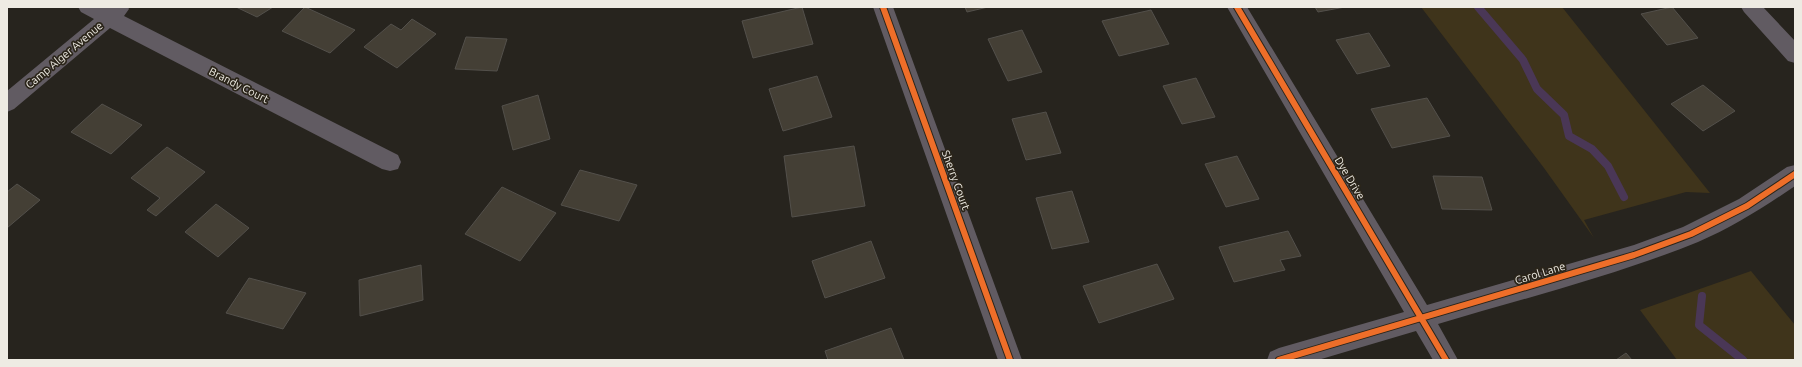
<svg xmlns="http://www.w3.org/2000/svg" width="1802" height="367" font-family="Ubuntu,sans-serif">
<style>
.green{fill:#3f341b}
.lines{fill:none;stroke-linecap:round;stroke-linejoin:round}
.stream{stroke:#4a3756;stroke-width:8}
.building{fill:#443f35;stroke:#53504b}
.minor{fill:#615b62;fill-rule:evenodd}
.cycleway-casing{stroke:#2b251a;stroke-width:8}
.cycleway{stroke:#ee6e29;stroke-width:6}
.labels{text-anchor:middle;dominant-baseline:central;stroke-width:3.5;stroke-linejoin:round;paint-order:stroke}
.street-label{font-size:11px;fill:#eeebe3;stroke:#2b251a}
</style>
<rect width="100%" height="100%" fill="#27241e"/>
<path class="green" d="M1421,7H1562L1710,193L1686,192L1584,220L1594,238L1544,168Z
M1751,271L1795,325V360H1677L1640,310Z"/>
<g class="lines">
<path class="stream" d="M1478,7L1523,60L1537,89L1564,115L1569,136L1592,149L1608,166L1624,197
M1702,296L1699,325L1743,360"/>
</g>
<path class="building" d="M236,7H273L257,17Z
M305,7L355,30L330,53L282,31Z
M802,7L813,44L753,58L742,21Z
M965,7H988L967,12Z
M1315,7H1345L1318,12Z
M1672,7L1698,38L1667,45L1641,14Z
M1151,10L1169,44L1119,56L1102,21Z
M412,19L436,34L397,68L364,47L391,24L401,30Z
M1022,30L1042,72L1008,81L988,39Z
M1369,33L1390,66L1357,74L1336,40Z
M466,37L507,39L497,71L455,69Z
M817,76L832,117L783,131L769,89Z
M1196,78L1215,117L1182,124L1163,86Z
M1703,85L1735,111L1703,131L1671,104Z
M538,95L550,139L513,150L502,106Z
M1427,98L1450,136L1392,148L1371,109Z
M102,104L142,125L111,154L71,132Z
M1046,112L1061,153L1026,160L1012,119Z
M854,146L865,206L792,217L784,156Z
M167,147L205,172L156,216L147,210L160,198L131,178Z
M1237,156L1259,199L1226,207L1205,164Z
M580,170L637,185L619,221L561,205Z
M1433,176L1482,177L1492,210L1442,209Z
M17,184L40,200L7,228V192Z
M502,187L556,213L520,261L465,234Z
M1072,191L1089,242L1052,249L1036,198Z
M216,204L249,228L218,257L185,232Z
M1288,231L1301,256L1280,260L1285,270L1234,282L1219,247Z
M871,241L885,278L825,298L812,261Z
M1157,264L1174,299L1099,323L1083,286Z
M421,265L423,300L360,316L359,280Z
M249,278L306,293L283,329L226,313Z
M891,328L904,360H828L825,351Z
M1626,353L1632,360H1616Z"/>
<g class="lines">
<path class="minor" d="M78,7H128L129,9L124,16L398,155L401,162L398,169L390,171L382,169L110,28L14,109L7,112V91L94,19L81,12Z
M873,7H893L1022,360H998Z
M1227,7H1247L1427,305L1634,245L1683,227L1739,199L1787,167L1795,165V186C1764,207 1733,227 1698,242C1614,276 1525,298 1438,324L1458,360H1433L1416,331L1318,360H1267L1270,352L1279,348L1404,312Z
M1741,7H1763L1795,41V63L1788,61L1744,12Z"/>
<defs>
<path id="cycleway" d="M883,7L1010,360
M1237,7L1446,360
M1279,360L1634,255L1691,234L1747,206L1795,174"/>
</defs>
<use href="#cycleway" class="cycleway-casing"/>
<use href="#cycleway" class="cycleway"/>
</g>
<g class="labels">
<g class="street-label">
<text transform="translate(64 55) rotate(-40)">Camp Alger Avenue</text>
<text transform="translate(239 85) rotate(27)">Brandy Court</text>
<text transform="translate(1350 178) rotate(59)">Dye Drive</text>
<text transform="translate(956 180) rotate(70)">Sherry Court</text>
<text transform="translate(1540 273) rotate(-17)">Carol Lane</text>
</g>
</g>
<rect width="1802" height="367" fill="none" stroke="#eeebe3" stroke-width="16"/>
</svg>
